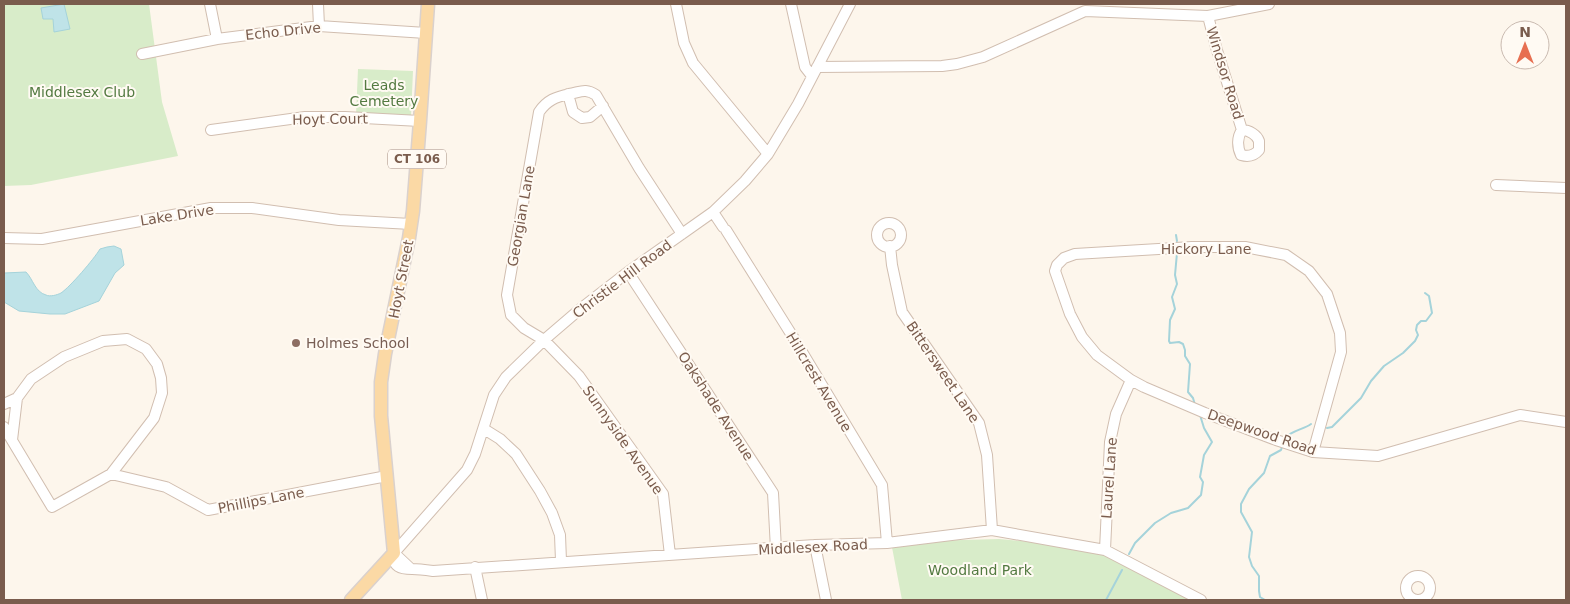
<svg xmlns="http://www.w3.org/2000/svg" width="1570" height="604" font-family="'DejaVu Sans',sans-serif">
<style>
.green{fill:#d8ecc9}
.water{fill:#bfe3e8;stroke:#a5d3da}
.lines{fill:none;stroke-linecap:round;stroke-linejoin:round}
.stream{stroke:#a5d3da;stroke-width:2}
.minor-casing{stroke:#d1beb0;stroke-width:12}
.major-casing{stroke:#dad1cd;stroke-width:15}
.minor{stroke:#fff;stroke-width:10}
.major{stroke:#fbd9a5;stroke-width:12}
.education-dot{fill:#8d6e63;stroke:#fffaf3;stroke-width:2}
.labels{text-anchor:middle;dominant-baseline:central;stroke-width:4;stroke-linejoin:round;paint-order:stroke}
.shield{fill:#fffaf3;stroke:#a28b7f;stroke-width:1}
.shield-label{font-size:12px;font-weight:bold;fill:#7a5c4d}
.street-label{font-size:14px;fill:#7a5c4d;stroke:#fffaf3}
.park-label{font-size:14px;fill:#537a41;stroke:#fffaf3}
.education-label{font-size:14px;fill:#785e54;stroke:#fffaf3;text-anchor:start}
</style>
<rect width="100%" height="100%" fill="#fdf6ec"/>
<path class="green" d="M4,4H149L162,102L178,156L31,185L4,186Z
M358,69L413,71L411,116L356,115Z
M999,539L1041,543L1103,553L1203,600H902L891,542Z"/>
<path class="water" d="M64,4L70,29L54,32L53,19H43L41,8Z
M114,246L121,249L124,265L115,273L99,301L65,314H50L19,311L4,302V273L26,272C33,279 35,292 46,295C50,297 57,295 61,293C70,287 94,259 100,249L107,247Z"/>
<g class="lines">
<path class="stream" d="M1176,235L1177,241
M1177,253L1175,275L1177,284L1172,297L1175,309L1170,320L1169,341L1170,343L1179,342L1183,344L1185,350V356L1190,364L1188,392L1193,398L1195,405
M1327,428L1332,427L1361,398L1371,381L1384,366L1403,353L1415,341L1418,335L1416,330L1417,325L1421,321H1426L1432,313L1429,296L1425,293
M1286,437C1292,431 1304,429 1311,424
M1129,554L1135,543L1155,523L1171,513L1188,508L1201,495L1203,482L1200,477L1204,455L1212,442L1204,428L1200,415
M1106,600L1122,570
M1265,600L1260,597L1259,591V576L1252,566L1249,557L1252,532L1241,512V504L1249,489L1264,473L1270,456L1281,450L1282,447"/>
<defs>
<path id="minor" d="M210,4L217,39
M318,4L319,26
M676,4L684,43L693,63L768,154
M791,4L805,67L812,76
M1208,16L1216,47L1242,130C1249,130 1257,135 1259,141V150C1254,156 1248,157 1241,155C1237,147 1237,137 1242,130
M142,54L217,39L319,26L426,33
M817,67L942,66L957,64L983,57L1085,11L1208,16L1269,4
M568,94L573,112L582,118L590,117L603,106
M211,130L305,117H345L420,121
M1496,185L1566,188
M713,212L723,227
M877 235a12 12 0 1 1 24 0a12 12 0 1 1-24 0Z
M726,230L793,337L882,485L887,543
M4,238L42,239L211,208H252L339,220L411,224
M890,246L892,265L902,312L979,423L987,455L992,530
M628,272L773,493L776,549
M4,404L17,398L31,379L64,357L103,341L127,339L146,349L157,364L161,378L162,393L154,418L111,474
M4,427L52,507L111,474L166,487L208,510L387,476
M484,429L500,439L516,454L540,491L552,513L560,535L561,561
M12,440L17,398
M1313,452L1341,352L1340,333L1327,294L1309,271L1286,255L1245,247H1192L1075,254L1064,258L1057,265L1055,271L1070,314L1082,337L1097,355L1131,380L1144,387L1205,413L1276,440L1313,452L1378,456L1520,415L1566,422
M815,545L826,600
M1105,550L1110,442L1116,414L1131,380
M394,553C392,567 401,569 412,569C419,569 426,570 433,571L815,545L887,543L992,530L1105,550L1201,600
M394,553L467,470L475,454L494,395L506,377L544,340L579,310L628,272L713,212L745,181L768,154L798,104L850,4
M394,553L411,569
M670,555L663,494L579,376L544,340L524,328L511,315L507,295L539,112C547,100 556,97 569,94C581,92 585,88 596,95L639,168L682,234
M475,567L482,600
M1406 588a12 12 0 1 1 24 0a12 12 0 1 1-24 0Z"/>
<path id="major" d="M351,600L394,553L381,416V382L385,354L409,238L413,211L420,121L428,4"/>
</defs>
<use href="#minor" class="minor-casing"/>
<use href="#major" class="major-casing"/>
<use href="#minor" class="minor"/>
<use href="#major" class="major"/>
</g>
<circle class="education-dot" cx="296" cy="343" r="5"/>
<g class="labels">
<rect class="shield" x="388" y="149.5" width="58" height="19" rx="4"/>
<g class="shield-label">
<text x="417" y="159">CT 106</text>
</g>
<g class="street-label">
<text transform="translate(283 31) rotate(-6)">Echo Drive</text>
<text transform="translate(1225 73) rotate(73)">Windsor Road</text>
<text transform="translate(330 119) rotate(-1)">Hoyt Court</text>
<text transform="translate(177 215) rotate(-9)">Lake Drive</text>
<text transform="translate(521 216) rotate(-80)">Georgian Lane</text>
<text x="1206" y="249">Hickory Lane</text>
<text transform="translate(401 279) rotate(-79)">Hoyt Street</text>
<text transform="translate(622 279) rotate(-37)">Christie Hill Road</text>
<text transform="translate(943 372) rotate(56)">Bittersweet Lane</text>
<text transform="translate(819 382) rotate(59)">Hillcrest Avenue</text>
<text transform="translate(716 406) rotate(57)">Oakshade Avenue</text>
<text transform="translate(1262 432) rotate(19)">Deepwood Road</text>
<text transform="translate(623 440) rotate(55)">Sunnyside Avenue</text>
<text transform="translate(1109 478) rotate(-86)">Laurel Lane</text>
<text transform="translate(261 500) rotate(-11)">Phillips Lane</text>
<text transform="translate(813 547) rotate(-3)">Middlesex Road</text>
</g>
<g class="park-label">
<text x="384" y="85">Leads<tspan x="384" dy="16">Cemetery</tspan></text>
<text x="82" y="92">Middlesex Club</text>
<text x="980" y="570">Woodland Park</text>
</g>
<g class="education-label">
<text x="306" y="343">Holmes School</text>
</g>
</g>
<rect width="1570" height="604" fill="none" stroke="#7a5c4d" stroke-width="10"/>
<g transform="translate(1525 45)"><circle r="24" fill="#fffaf3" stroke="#cabbb1"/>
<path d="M0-4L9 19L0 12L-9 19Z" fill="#e76f51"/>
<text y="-8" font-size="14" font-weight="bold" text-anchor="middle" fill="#7a5c4d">N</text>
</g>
</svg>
